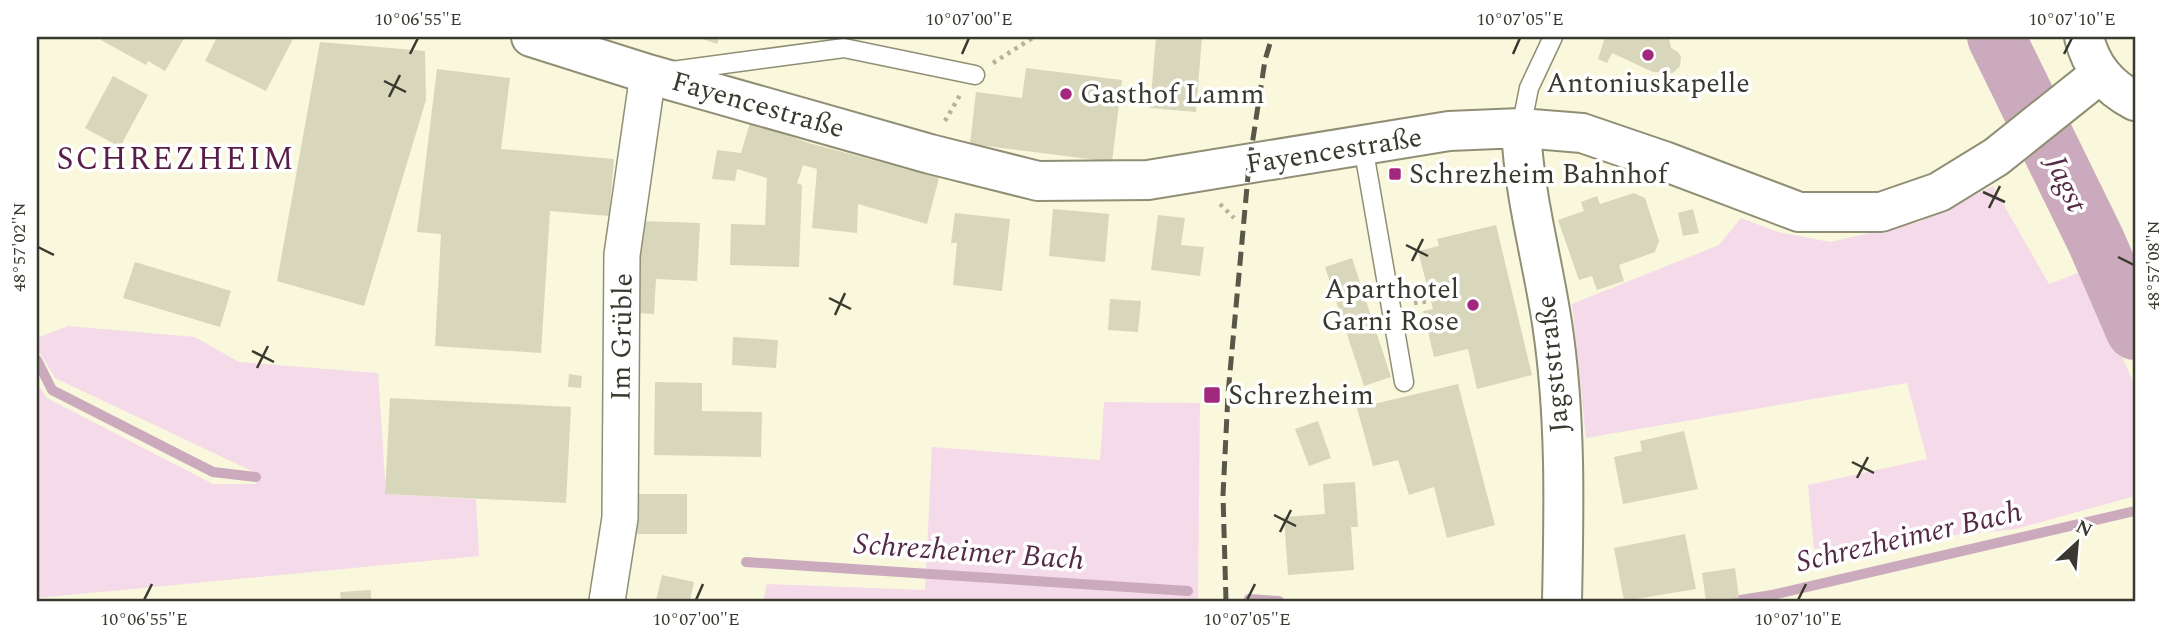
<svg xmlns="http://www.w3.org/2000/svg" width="2172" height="638" font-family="Spectral,serif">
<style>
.green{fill:#f5dbea}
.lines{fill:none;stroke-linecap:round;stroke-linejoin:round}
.stream{stroke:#caaabc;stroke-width:10}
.river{stroke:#caaabc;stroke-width:58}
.building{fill:#d8d7bc}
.lane-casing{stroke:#908f76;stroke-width:21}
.street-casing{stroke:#908f76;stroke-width:38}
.secondary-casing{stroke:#908f76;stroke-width:42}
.primary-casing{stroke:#908f76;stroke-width:42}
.path{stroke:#b5b39e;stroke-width:4.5;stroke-dasharray:3.5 5;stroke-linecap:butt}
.lane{stroke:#fff;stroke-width:18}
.street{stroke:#fff;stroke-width:35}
.secondary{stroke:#fff;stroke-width:38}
.primary{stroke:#fff;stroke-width:38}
.rail{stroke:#58574a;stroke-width:5;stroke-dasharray:14 7;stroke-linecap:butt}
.ticks{fill:none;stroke:#3a392f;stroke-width:2.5}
.poi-dot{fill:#a2287e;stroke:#fff;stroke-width:2.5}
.labels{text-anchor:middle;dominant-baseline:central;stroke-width:7;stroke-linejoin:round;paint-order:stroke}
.poi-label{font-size:28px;fill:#3a392f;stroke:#fff;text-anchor:start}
.street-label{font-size:28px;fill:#3a392f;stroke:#fff}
.water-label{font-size:30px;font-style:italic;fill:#552a46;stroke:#fff}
.quarter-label{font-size:32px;letter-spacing:2px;fill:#591e46;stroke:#fff}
.neatline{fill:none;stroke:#3a392f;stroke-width:2.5}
.ticks-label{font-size:18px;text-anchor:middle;fill:#3a392f}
</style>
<rect width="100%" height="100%" fill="#f9f7dc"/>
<path class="green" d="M1993,186L2049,284L2086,270L2135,387V496L2016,529L1814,549L1808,485L1927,459L1907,383L1586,438L1572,304L1719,245L1741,218L1778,232L1830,242L1919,222Z
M68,326L195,337L239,362L378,373L386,494L476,499L479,556L37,598V383L47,398L213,484H256L258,474L55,378L37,348V338Z
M1104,402L1200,403L1198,601H763L767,584L925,590L932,447L1100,460Z"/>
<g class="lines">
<path class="stream" d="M37,360L52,390L213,472L256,477
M746,562L1188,591
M1249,599L1279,601
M1734,601L1772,595L2135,511"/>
<path class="river" d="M1996,37L2096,241L2135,331"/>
</g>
<path class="building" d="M103,37H185L165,71L148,61L146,65L101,40Z
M217,37H294L266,91L205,61Z
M697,37H720L717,44Z
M1156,37H1202L1196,112L1150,108Z
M1605,37H1665L1669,38L1671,48L1678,52L1681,57L1680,66L1673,73L1653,72L1612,53L1607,63L1598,59Z
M320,42L425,51L426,100L364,306L277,281Z
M1026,68L1122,80L1112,162L970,144L976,92L1022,98Z
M437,69L510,78L501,149L614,159L609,216L550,211L541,353L435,346L441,234L417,232Z
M113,76L148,95L120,147L85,128Z
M750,123L809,143L939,178L927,224L858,204L857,233L812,228L817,169L803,165L797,183L802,185L799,267L730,265L731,224L765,225L767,178L737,169L735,181L712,179L717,150L741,153Z
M1634,193L1645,198L1659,241L1655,252L1619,265L1624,281L1597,290L1592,276L1579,280L1558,220L1584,211L1581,202L1597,196L1600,204Z
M1053,209L1109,214L1105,262L1049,256Z
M1693,209L1699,233L1683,236L1678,213Z
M955,213L1010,219L1002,291L953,285L957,243H951Z
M1158,215L1185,218L1181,245L1204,247L1200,276L1151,270Z
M640,221L700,223L697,281L656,279L654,314L636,313Z
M1496,225L1532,375L1477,389L1468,349L1434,357L1423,311L1433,309L1418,251L1439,246L1437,239Z
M1352,258L1391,377L1364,386L1325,267Z
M135,262L231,291L220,327L123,298Z
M1110,299L1141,301L1138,332L1108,330Z
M733,337L778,340L776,368L732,365Z
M569,374L582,376L581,388L568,387Z
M655,382L702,383V411L762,412L761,457L654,455Z
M1458,384L1495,525L1447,538L1434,487L1409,495L1398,460L1373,466L1357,408Z
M390,398L571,407L566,503L385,494Z
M1318,421L1331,458L1309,466L1295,429Z
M1684,431L1698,489L1623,504L1614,457L1642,451L1640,441Z
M1355,482L1358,527H1351L1354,570L1288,575L1284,517L1325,514L1323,484Z
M632,494H687V534H632Z
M1685,534L1696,589L1624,601L1614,548Z
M1735,568L1739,598L1706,601L1702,573Z
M662,575L694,582L690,601H656Z
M371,590V601H341L340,592Z"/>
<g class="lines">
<defs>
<path id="lane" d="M672,71L844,48L975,75
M1521,128L1529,88L1553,37
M1363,146L1404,382"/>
<path id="street" d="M607,601L620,518L622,255L648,74"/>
<path id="secondary" d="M531,37L648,74L930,154L1038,181L1148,180L1449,131L1521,128L1582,133L1664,161L1799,212H1881L1939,192L1996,157L2100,74
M1521,128C1524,196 1542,257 1552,323C1566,415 1564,509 1562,601"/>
<path id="primary" d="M2084,37C2091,67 2108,87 2135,101"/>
</defs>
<use href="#lane" class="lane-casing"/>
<use href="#street" class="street-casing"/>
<use href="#secondary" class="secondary-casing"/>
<use href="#primary" class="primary-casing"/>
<path class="path" d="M993,63L1034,37
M945,121L960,95
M1220,204L1234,218
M1414,303L1431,301"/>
<use href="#lane" class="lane"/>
<use href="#street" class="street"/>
<use href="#secondary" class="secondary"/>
<use href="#primary" class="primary"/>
<path class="rail" d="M1226,601L1223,495L1228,394L1249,165L1265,60L1272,37"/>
</g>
<path class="ticks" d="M410,54L418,38M962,54L969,38M1513,54L1520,38M2064,54L2072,38M384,81L406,92M389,97L400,75M1983,192L2005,202M1989,208L2000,186M1406,245L1428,256M38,247L54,255M2118,257L2134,265M1412,261L1423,239M829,298L851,309M835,315L845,293M252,351L274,362M257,368L268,346M1852,462L1874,473M1857,478L1868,457M1274,515L1296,526M1280,532L1291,510M144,600L152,584M696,600L703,584M1247,600L1255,584M1798,600L1806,584"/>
<g class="poi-dot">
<circle cx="1648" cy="55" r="7"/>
<circle cx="1066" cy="94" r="7"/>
<rect x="1388" y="167" width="14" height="14" rx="3.5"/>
<circle cx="1473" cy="305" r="7"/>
<rect x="1203" y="386" width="18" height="18" rx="3.5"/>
</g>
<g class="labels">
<g class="poi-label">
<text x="1648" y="83" text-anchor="middle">Antoniuskapelle</text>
<text x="1080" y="94">Gasthof Lamm</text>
<text x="1409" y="174">Schrezheim Bahnhof</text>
<text x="1459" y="289" text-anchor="end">Aparthotel<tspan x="1459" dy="32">Garni Rose</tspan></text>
<text x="1228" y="395">Schrezheim</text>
</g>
<g class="street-label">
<text transform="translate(758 105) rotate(16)">Fayencestraße</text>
<text transform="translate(1334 151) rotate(-9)">Fayencestraße</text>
<text transform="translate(622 337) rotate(-89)">Im Grüble</text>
<text transform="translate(1553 364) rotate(-96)">Jagststraße</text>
</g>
<g class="water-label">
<text transform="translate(2066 184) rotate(65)">Jagst</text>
<text transform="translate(1909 537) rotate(-13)">Schrezheimer Bach</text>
<text transform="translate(969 552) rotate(4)">Schrezheimer Bach</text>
</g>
<g class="quarter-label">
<text x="176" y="159">SCHREZHEIM</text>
</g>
</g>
<rect width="2172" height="638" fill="none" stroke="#ffffff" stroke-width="77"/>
<g transform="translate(2077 543) rotate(26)" stroke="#ffffff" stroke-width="5" paint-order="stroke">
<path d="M0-5L12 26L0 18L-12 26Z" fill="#3a392f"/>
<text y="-10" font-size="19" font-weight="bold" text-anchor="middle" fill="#3a392f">N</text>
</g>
<rect x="38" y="38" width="2096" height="562" class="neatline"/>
<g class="ticks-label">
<text x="418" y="25">10°06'55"E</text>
<text x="969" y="25">10°07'00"E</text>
<text x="1520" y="25">10°07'05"E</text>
<text x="2072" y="25">10°07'10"E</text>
<text transform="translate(19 247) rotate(-90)" y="6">48°57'02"N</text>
<text transform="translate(2153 265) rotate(-90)" y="6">48°57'08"N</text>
<text x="144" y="625">10°06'55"E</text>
<text x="696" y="625">10°07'00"E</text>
<text x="1247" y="625">10°07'05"E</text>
<text x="1798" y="625">10°07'10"E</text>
</g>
</svg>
